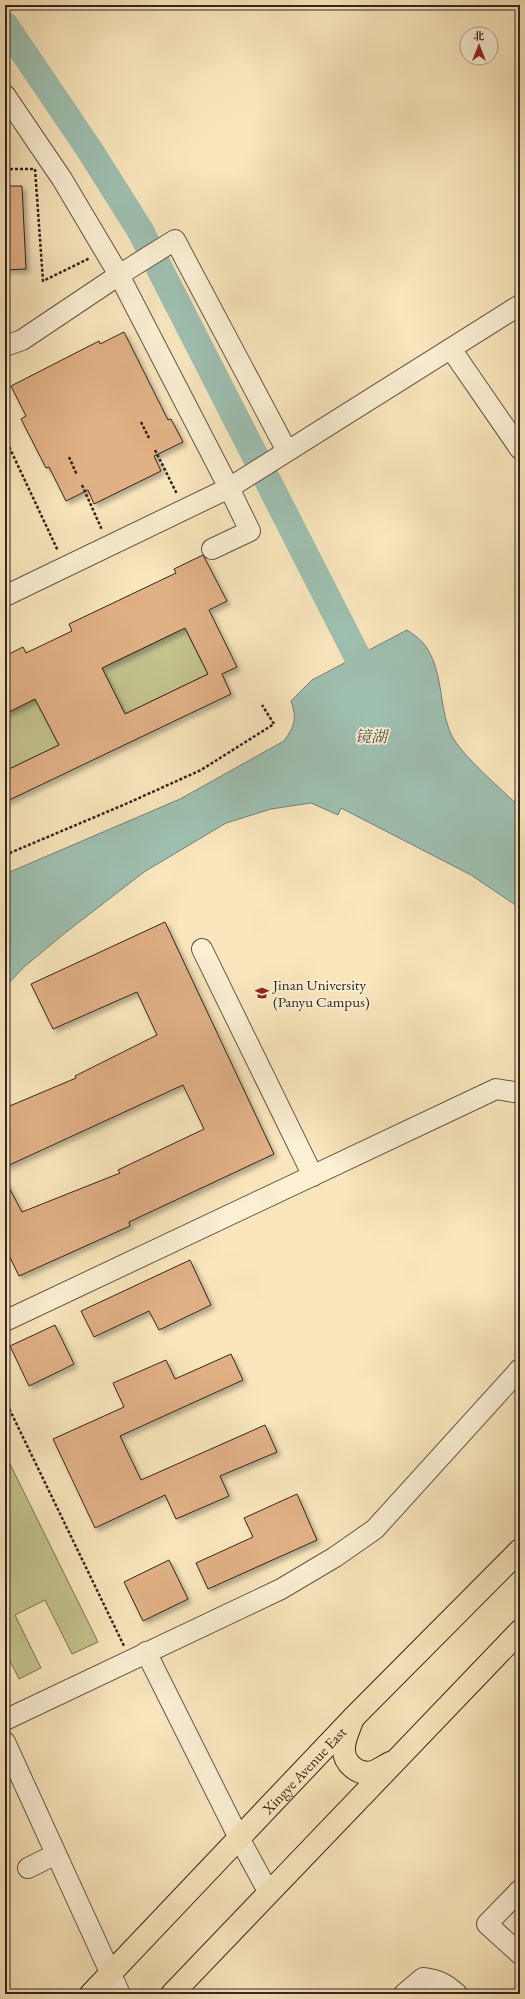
<svg xmlns="http://www.w3.org/2000/svg" width="525" height="1999" font-family="'EB Garamond','Noto Serif SC',serif">
<style>
.green{fill:#c3c38e;stroke:#7b7456}
.water{fill:#9ec0b1;stroke:#738276}
.lines{fill:none;stroke-linecap:round;stroke-linejoin:round}
.river{stroke:#9ec0b1;stroke-width:27}
.building{fill:#e1b186;stroke:#33251e;fill-rule:evenodd;filter:url(#shadow)}
.minor-casing{stroke:#645546;stroke-width:22}
.major-casing{stroke:#33251e;stroke-width:24}
.path{stroke:#33251e;stroke-width:2.5;stroke-dasharray:3 2;stroke-linecap:butt}
.minor{stroke:#fbefd4;stroke-width:20}
.major{stroke:#f9e6bd;stroke-width:22}
.labels{text-anchor:middle;dominant-baseline:central;stroke-width:3.5;stroke-linejoin:round;paint-order:stroke}
.poi-label{font-size:15px;fill:#33251e;stroke:#fbefd4;text-anchor:start}
.street-label{font-size:15px;fill:#33251e;stroke:#fbefd4}
.water-label{font-size:16px;font-style:italic;fill:#53544a;stroke:#fbefd4}
</style>
<defs>
<filter id="shadow"><feDropShadow dx="3.5" dy="3.5" stdDeviation="2" flood-color="#0004"/></filter>
</defs>
<rect width="100%" height="100%" fill="#f9e6bd"/>
<filter id="stains"><feTurbulence type="fractalNoise" baseFrequency=".005" numOctaves="4"/><feColorMatrix values="0 0 0 0 .2 0 0 0 0 .09 0 0 0 0 .02 0 0 0 .5 -.17"/></filter>
<radialGradient id="worn" r=".72"><stop offset=".6" stop-color="#630" stop-opacity="0"/><stop offset="1" stop-color="#630" stop-opacity=".3"/></radialGradient>
<path class="green" d="M185,628L208,674L125,714L102,668Z
M35,699L59,745L5,771V714Z
M8,1460L98,1642L72,1654L45,1600L15,1615L41,1668L19,1679L5,1651V1461Z"/>
<path class="water" d="M407,630C413,634 419,638 424,644C444,670 438,705 451,734C459,753 503,791 520,807V908L471,875L341,808L338,815L311,803L271,809L226,823L144,872L65,933L24,967L5,987V874L180,799L284,741C295,725 297,719 291,701L312,680Z"/>
<g class="lines">
<path class="river" d="M5,25L89,149L140,230L357,656"/>
</g>
<path class="building" d="M5,186H22L26,269L5,270Z
M124,332L168,420L171,419L183,442L154,456L161,471L94,504L88,490L66,501L49,467L46,468L21,419L26,416L11,386L99,341L100,344Z
M203,555L227,601L209,610L237,667L222,674L231,694L5,802V771L59,745L35,699L5,714V656L23,647L26,653L72,631L69,624L176,573L174,569ZM185,628L208,674L125,714L102,668Z
M165,922L274,1154L129,1222L130,1226L19,1276L5,1247V1180L22,1212L120,1173L118,1170L204,1129L183,1085L5,1167V1108L76,1078L75,1076L157,1035L137,992L53,1029L31,984Z
M190,1260L211,1305L159,1330L149,1311L94,1337L81,1311Z
M55,1325L74,1364L29,1386L10,1346Z
M231,1354L243,1380L120,1436L141,1480L265,1425L277,1452L220,1476L229,1496L176,1519L165,1495L95,1528L53,1439L124,1407L113,1383L166,1360L175,1379Z
M297,1494L317,1540L208,1589L196,1563L253,1537L244,1518Z
M169,1560L188,1599L143,1621L124,1582Z"/>
<g class="lines">
<defs>
<path id="minor" d="M5,95L62,179L119,275L229,488L250,531L212,549
M5,346L22,340L119,275L175,240L287,451
M451,349L520,449
M5,596L229,488L520,305
M202,949L313,1176
M5,1321L496,1089L520,1093
M146,1652L239,1838L269,1893
M5,1720L281,1589L335,1557L375,1529L520,1369
M5,1742L120,1994
M28,1868L56,1854
M520,1890L487,1924L520,1954
M404,1994L423,1978C439,1980 446,1984 457,1994"/>
<g id="major">
<path d="M352,1721C349,1729 344,1739 344,1748C343,1763 358,1776 373,1772C379,1770 384,1766 390,1763"/>
<path id="s1" d="M91,1994L353,1718L520,1550"/>
<path d="M172,1994L520,1631"/>
</g>
</defs>
<use href="#minor" class="minor-casing"/>
<use href="#major" class="major-casing"/>
<path class="path" d="M5,169H35L43,281L90,258
M141,422L149,438
M5,438L58,551
M155,450L177,494
M69,457L77,475
M82,485L102,530
M5,855L128,803L201,770L274,724L262,705
M5,1400L124,1646"/>
<use href="#minor" class="minor"/>
<use href="#major" class="major"/>
</g>
<defs>
<symbol id="university-bare" viewBox="-9 -9 18 18"><path d="M0-5L7-2L0 1L-7-2ZM-4 1L0 2.5L4 1V4Q0 6-4 4Z" fill="#8f2418" stroke="#fbefd4" stroke-width="2.5" paint-order="stroke"/></symbol>
</defs>
<g fill-rule="evenodd">
<use href="#university-bare" x="252" y="983" width="20" height="20"/>
</g>
<g class="labels">
<g class="poi-label">
<text x="273" y="984">Jinan University<tspan x="273" dy="17">(Panyu Campus)</tspan></text>
</g>
<g class="street-label">
<text stroke="none"><textPath href="#s1" startOffset="309">Xingye Avenue East</textPath></text>
</g>
<g class="water-label">
<text x="371" y="736">镜湖</text>
</g>
</g>
<rect width="525" height="1999" fill="none" stroke="#f9e6bd" stroke-width="20"/>
<rect x="6" y="6" width="513" height="1987" fill="none" stroke="#33251e" stroke-width="2"/>
<rect x="10" y="10" width="505" height="1979" fill="none" stroke="#33251e"/>
<g transform="translate(479 46)"><circle r="19" fill="#fbefd4" stroke="#ab9e8b"/>
<path d="M0-3L7 15L0 10L-7 15Z" fill="#8f2418"/>
<text y="-6" font-size="11" font-weight="bold" text-anchor="middle" fill="#33251e">北</text>
</g>
<rect width="100%" height="100%" filter="url(#stains)"/>
<rect width="100%" height="100%" fill="url(#worn)"/>
</svg>
